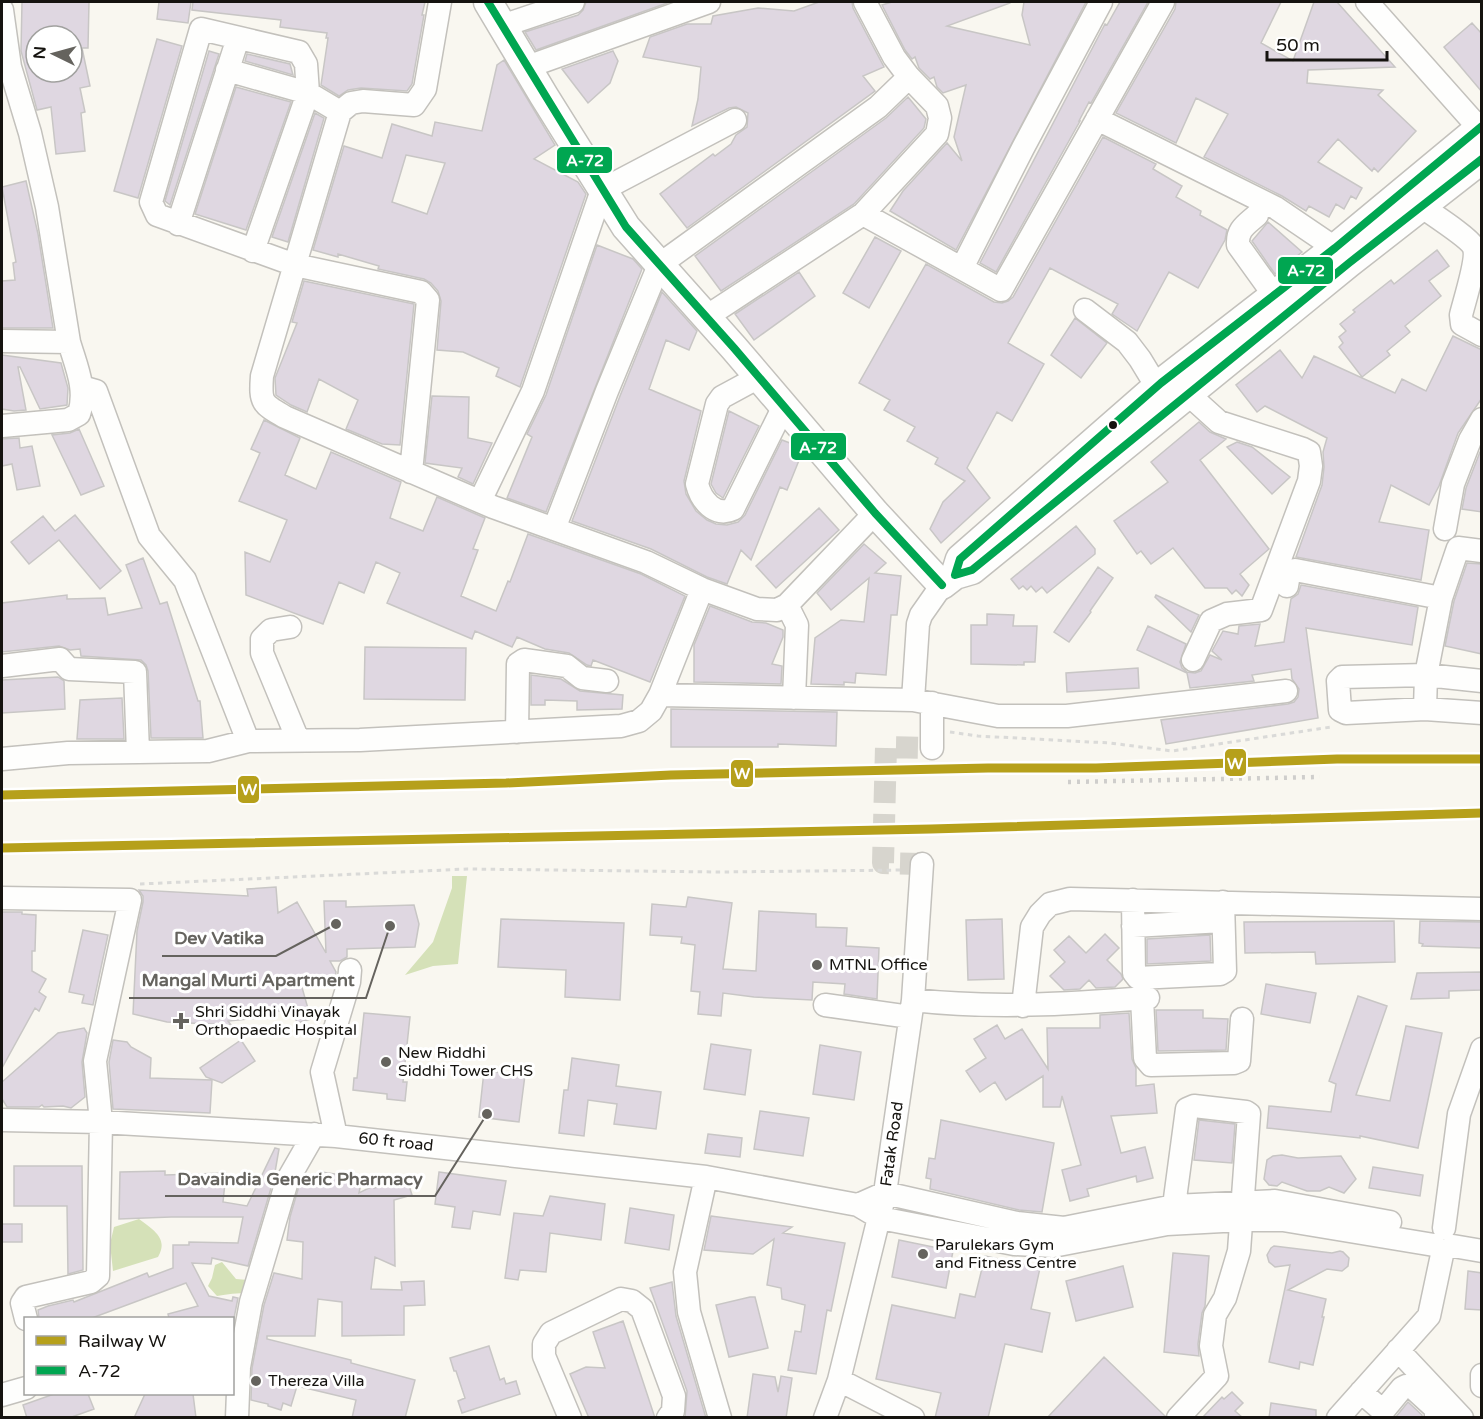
<svg xmlns="http://www.w3.org/2000/svg" width="1483" height="1419" font-family="'Varela Round',sans-serif">
<style>
.forest{fill:#d5e1b8}
.building{fill:#dfd7e1;stroke:#c8c6c5;stroke-width:1.5;fill-rule:evenodd}
.lines{fill:none;stroke-linecap:round;stroke-linejoin:round}
.minor-tunnel{stroke:#d7d5ce;stroke-width:22;stroke-dasharray:22 11;stroke-linecap:butt}
.minor-casing{stroke:#c3c1bc;stroke-width:25}
.major-casing{stroke:#c3c1bc;stroke-width:31}
.path{stroke:#dadad8;stroke-width:3;stroke-dasharray:4.5 4.5;stroke-linecap:butt}
.minor{stroke:#fefefd;stroke-width:22}
.major{stroke:#fefefd;stroke-width:28}
.rail{stroke:#cfcecc;stroke-width:4.5;stroke-dasharray:3 6;stroke-linecap:butt}
.bus-1-casing{stroke:#fff;stroke-width:12}
.bus-1{stroke:#00a651;stroke-width:8}
.rail-1-casing{stroke:#fff;stroke-width:14}
.rail-1{stroke:#b6a01b;stroke-width:9}
.bus-dot{fill:#15130f;stroke:#fff;stroke-width:2}
.poi-dot{fill:#65635e;stroke:#fff;stroke-width:2}
.labels{text-anchor:middle;dominant-baseline:central;stroke-width:6;stroke-linejoin:round;paint-order:stroke}
.poi-label{font-size:16px;fill:#15130f;stroke:#fff;text-anchor:start}
.street-label{font-size:16px;fill:#15130f;stroke:#fff}
.leader{fill:none;stroke:#65635e;stroke-width:2}
.callout-dot{fill:#65635e;stroke:#fff;stroke-width:2}
.callout-label{font-size:18px;text-anchor:middle;font-weight:bold;fill:#65635e;stroke:#fff;stroke-width:6;stroke-linejoin:round;paint-order:stroke}
.line-badge{stroke:#fff;stroke-width:2}
.badge-label{font-size:16px;text-anchor:middle;font-weight:bold;fill:#fff}
</style>
<rect width="100%" height="100%" fill="#f9f7f0"/>
<path class="forest" d="M452,876H467L458,964L433,966L405,975L433,942L452,888Z
M139,1219C153,1230 169,1238 158,1257L113,1271L110,1244L114,1227Z
M222,1262L236,1279L248,1280V1293C237,1293 228,1294 217,1296L208,1286L212,1278L215,1265Z"/>
<path class="building" d="M22,2H89L88,48H82L90,86L80,88L85,112L81,113L85,151L56,154L51,107L37,110L21,51ZM36,36H72V72H36Z
M159,2H191L188,23L157,19Z
M193,2H425L422,15H424L412,84L407,91L361,88L348,90L339,96L321,85L328,38H326L327,33L280,27L281,20L192,10Z
M586,2H670L536,50L525,32L578,15L583,10Z
M819,2H852L853,8L884,67L863,76L875,91L687,228L660,194L713,154L715,156L731,144L736,135L747,127L748,113L736,107L729,108L692,126L698,99L701,67L643,57L650,37L687,24H711L713,16L758,8L794,11Z
M892,2H1010V3L947,26L1030,45L1022,15L1024,2H1086L956,250L890,211L903,191L947,143L962,161L954,137L966,85L943,93L937,87L934,77L930,79L919,68L915,57L912,59L905,50L882,5Z
M1120,2H1148L1091,103L1089,102L1079,121H1080L996,272L980,263L1105,24L1107,25Z
M1176,2H1281L1261,43L1293,61L1314,2H1337L1395,67L1308,70L1307,83L1383,90L1378,95L1416,131L1378,172L1374,168L1372,171L1338,139L1318,162L1362,188L1356,199L1351,196L1344,209L1336,204L1329,217L1309,206L1306,211L1282,196L1204,157L1228,114L1196,98L1176,143L1116,113L1175,9Z
M1472,23L1482,34V92L1444,47Z
M157,39L182,46L138,198L114,191Z
M209,51L219,54L170,205L165,201Z
M613,51L618,61L610,83L588,103L562,69Z
M247,54L290,64L293,75L245,61Z
M504,60L555,145L534,159L578,182L586,194L520,387L496,376L499,368L463,352L437,350L441,301L438,291L431,283L424,279L378,269L379,266L338,254V257L313,250L344,146L382,158L392,124L432,136L435,122L482,131L497,65ZM406,155L445,163L427,214L392,202Z
M236,87L291,102L246,230L195,214Z
M908,97L926,119L924,128L854,204L721,291L695,256L886,118Z
M315,113L324,118L288,242L272,237Z
M1103,137L1156,164L1153,169L1182,186L1176,197L1201,211L1200,215L1227,230L1225,240L1198,288L1169,272L1137,331L1112,314L1118,304L1050,268L1008,343L1044,364L1012,421L997,412L967,468L990,498L941,543L930,529L943,502L965,481L935,464L938,458L907,441L915,427L884,410L890,400L859,383L926,264L994,302L1002,303L1008,301L1013,297Z
M26,181L38,234L53,328H2V281L15,280L13,263L16,262L2,187Z
M1268,222L1302,252L1275,274L1252,241Z
M875,237L901,251L869,308L843,293Z
M597,245L633,259L642,269L546,512L507,498L532,437L527,434L546,395Z
M1437,250L1449,266L1429,281L1441,296L1405,326L1410,332L1387,351L1390,355L1362,377L1339,347L1343,343L1339,337L1346,331L1340,324L1355,312L1353,310L1391,280L1394,284Z
M799,272L815,296L754,340L735,314Z
M304,281L414,304L400,445L382,444L346,429L358,400L319,379L307,412L291,405L276,395L275,378L297,323L292,322Z
M662,292L697,331L689,350L666,340L649,389L701,411L684,481L686,494L696,511L707,520L716,524L727,525L738,522L745,515L782,440L795,445L802,453L787,490L780,487L751,560L741,550L727,584L707,577L651,549L572,521L620,396Z
M1075,318L1107,343L1081,378L1051,355Z
M1453,336L1482,350V398L1458,433L1439,486L1429,505L1391,485L1379,522L1429,530L1421,580L1296,557L1322,485L1324,467L1323,452L1327,438L1265,406L1257,412L1236,385L1280,350L1302,378L1314,356L1395,393L1402,379L1426,391Z
M2,355L61,363L68,388L67,405L40,409L20,367H18L26,410L14,411L2,409Z
M432,396L469,397L468,438L492,443L473,484L458,477L462,468L425,463Z
M729,411L759,426L723,498L716,493L711,484Z
M264,420L300,438L285,475L316,489L331,452L401,482L390,518L423,531L437,497L485,518L473,549L478,550L461,596L496,611L508,581L510,582L528,534L641,574L685,596L650,682L593,660L591,666L587,665L569,653L545,649L517,637L512,647L475,631L472,639L387,603L400,573L376,562L364,593L339,582L323,624L246,595L245,552L270,562L287,520L239,501L260,453L251,449Z
M1199,422L1210,432L1226,439L1200,460L1269,549L1240,574L1249,585L1242,596L1236,590L1232,594L1227,588H1205L1173,548L1151,564L1141,551L1137,554L1114,521L1168,482L1151,462Z
M79,429L104,486L81,495L52,435L70,433Z
M19,438L20,448L32,446L40,486L17,490L12,464L2,466V439Z
M1237,442L1252,447L1290,477L1272,494L1227,447Z
M1480,452H1482V512L1462,509L1466,488Z
M819,508L839,530L776,588L756,566Z
M75,515L121,571L100,589L59,540L29,564L11,542L43,516L55,531Z
M1076,526L1095,549V554L1047,593L1042,587L1036,592L1031,586L1027,590L1023,586L1019,589L1011,579Z
M864,544L886,563L875,573L901,576L897,615H891L886,675L856,673L855,683L844,682V685L811,684L815,638L841,620L864,622L869,578L831,610L817,593Z
M143,558L160,604L167,602L198,701H200L203,738H151L148,671L146,665L141,660L81,656L80,649L70,650L59,646L2,652V603L67,595V599L105,598L108,615L142,608L126,565Z
M1467,563L1482,564V654L1445,646L1454,601Z
M1098,567L1113,578L1090,611L1091,612L1069,642L1054,632Z
M1301,585L1418,607L1412,645L1306,628L1318,718L1166,744L1161,720L1288,704L1294,702L1298,697L1299,689L1292,679L1291,669L1252,675L1254,681L1190,688L1187,673L1137,650L1148,626L1186,644L1180,662L1182,668L1187,672L1195,673L1201,671L1210,655L1222,660L1212,651L1223,631L1238,634L1239,626L1260,624L1255,646L1284,642L1291,599L1298,594Z
M1156,595L1199,615L1191,632L1155,597Z
M710,606L752,622L766,623L783,630V637L772,664L782,666L781,684L694,682V645Z
M987,614L1014,615L1013,626H1037L1035,662H1024V665L971,664V625H987Z
M365,647L466,648L465,700L364,699Z
M1138,668L1139,688L1067,692L1066,673Z
M531,675L561,679L580,691L623,695L622,709L577,710V701L545,700V705H531Z
M58,677L64,681L65,709L2,713V680Z
M122,698L124,739H77L80,700Z
M671,709L837,712L836,746L778,744V747H671Z
M276,887L278,913L297,902L326,953L324,901H346V907L414,905L419,924L415,947L347,949V957L340,961H330L336,972L334,986L301,984L311,1019L297,1023L293,1010L268,1012V1017L228,1021L231,1025L167,1022L133,1014L137,931L143,902V896L139,890L248,896L247,889Z
M688,897L732,903L723,969L756,971L759,911L816,914V927L847,928L846,946L879,948L877,999L844,994L845,984L813,982L812,1000L754,997L723,993L721,1016L698,1014L700,992L691,991L695,945L681,943L682,937L650,935L652,904L686,907Z
M2,912H22V914L36,915L35,951H32V971L46,979L39,992L46,997L39,1011L35,1008L2,1068Z
M501,919L624,923L620,1000L565,997L566,970L498,967Z
M1002,919L1004,979L968,980L966,920Z
M1394,921L1395,962L1316,964L1315,952L1245,953L1244,922Z
M1420,921L1482,922V948L1422,946L1423,944L1419,943Z
M83,930L108,935L93,1005L82,1003L84,995L69,992Z
M1105,934L1119,948L1107,960L1121,974L1123,979L1115,987L1096,988L1089,980L1080,989L1064,990L1050,976L1065,962L1054,950L1069,936L1086,953Z
M1210,935L1211,961L1147,964V939Z
M1481,972V990L1449,991V998L1411,999L1417,973Z
M1266,984L1316,993L1310,1023L1261,1014Z
M1358,996L1387,1006L1356,1095L1390,1101L1406,1026L1442,1033L1418,1148L1360,1136V1138L1267,1128L1269,1106L1331,1112L1336,1084L1329,1081Z
M1156,1010H1203V1018L1228,1019L1226,1050L1158,1051Z
M364,1013L410,1017L403,1082H407L405,1101L387,1099V1094L353,1090L354,1078H357Z
M1129,1013L1132,1059L1136,1068V1086L1154,1084L1157,1113L1111,1116L1121,1153L1145,1147L1153,1178L1137,1182L1136,1176L1087,1189L1089,1196L1070,1201L1062,1170L1081,1165L1062,1096L1060,1107H1043V1076L1006,1100L995,1082L980,1092L966,1071L986,1058L974,1039L997,1025L1005,1039L1022,1029L1048,1069L1047,1028H1100V1015Z
M84,1028L87,1033L82,1062L85,1097L71,1108L63,1106L44,1107L42,1105L39,1107H7L2,1099V1082L58,1033Z
M113,1040L127,1042L131,1047L151,1058L150,1078L212,1080L210,1113L113,1109L109,1062Z
M241,1040L255,1061L222,1083L206,1077L200,1068Z
M711,1044L751,1050L745,1095L704,1089Z
M820,1045L861,1052L854,1100L813,1094Z
M572,1058L619,1065L616,1086L661,1092L656,1129L614,1124L617,1104L588,1100L584,1136L559,1133L564,1090H568Z
M484,1071L525,1075L519,1122L479,1117Z
M760,1111L809,1118L803,1156L754,1149Z
M941,1120L1054,1143L1042,1212L1019,1210L930,1189L931,1179L926,1178L929,1158L935,1159Z
M1199,1120L1235,1124L1232,1163L1194,1160Z
M708,1134L742,1138L740,1157L705,1153Z
M275,1148L279,1149L274,1178L248,1266L212,1258L211,1264L192,1263L209,1296L232,1301L233,1297L238,1298L232,1328V1318H169L168,1314L198,1306L186,1283L92,1318H39L38,1310L48,1306L73,1300L74,1302L147,1273L149,1277L173,1268V1245H189V1242L238,1243L243,1217H171L119,1219L120,1172L165,1171V1175L226,1173L223,1202L247,1206Z
M1282,1155L1298,1158L1341,1156L1356,1179L1344,1193L1329,1187L1320,1191H1307L1282,1182L1277,1186L1269,1185L1264,1179L1267,1160L1273,1156Z
M14,1166H82L83,1270L68,1274L67,1206H14Z
M1373,1167L1423,1175L1420,1196L1369,1188Z
M321,1172L362,1178L359,1193L373,1186L374,1188L407,1179L412,1195L394,1200L395,1266L375,1257L371,1289L402,1290L401,1282L424,1281L425,1305L404,1306V1335L342,1336V1302L318,1299L315,1336H267V1339L351,1360V1363L415,1380L405,1418H352L356,1400L297,1386L291,1406L283,1403L281,1410L268,1406V1404L251,1400L252,1368L264,1305L274,1273L302,1279L303,1242L287,1240L290,1217L299,1186L304,1178L320,1179Z
M439,1172L506,1181L500,1215L473,1211L470,1229L452,1227L455,1207L435,1204Z
M550,1196L605,1204L601,1240L550,1233L546,1272L520,1270L518,1280L505,1278L514,1213L543,1216Z
M630,1208L674,1215L669,1250L625,1243Z
M711,1216L792,1227L783,1233L845,1243L831,1311L827,1310L816,1374L788,1370L795,1331L801,1332L805,1305L782,1299L781,1288L767,1285L774,1239L753,1254L704,1250Z
M2,1224H22V1242H2Z
M899,1240L953,1251L946,1288L892,1277Z
M1274,1246L1332,1253L1340,1251L1343,1252L1349,1258L1348,1266L1342,1271L1327,1269L1288,1290L1326,1299L1322,1317H1324L1313,1365L1300,1362L1299,1369L1269,1362L1290,1265L1275,1267L1269,1262L1267,1255L1271,1248Z
M1173,1253L1209,1256L1205,1306L1202,1313L1198,1344L1199,1356L1164,1352Z
M985,1256L1040,1268L1031,1309L1050,1313L1042,1352L1005,1344L988,1418H935L941,1393L876,1379L892,1305L955,1318L960,1294L975,1297Z
M1123,1266L1133,1307L1076,1321L1066,1281Z
M1468,1271L1482,1273V1310L1465,1309Z
M672,1282L676,1316L706,1418H685L687,1391L650,1288Z
M750,1297H755L768,1348L729,1357L716,1305Z
M623,1321L655,1418H589L570,1374L586,1367L605,1368L593,1332Z
M489,1346L500,1380L504,1378L506,1384L516,1381L520,1394L462,1413L458,1401L465,1398L456,1371H454L450,1358Z
M1104,1357L1165,1416V1418H1047Z
M753,1374L775,1377L778,1392L781,1376L792,1378L786,1418H747Z
M1232,1392L1243,1403L1235,1411L1243,1418H1202L1222,1397L1224,1399Z
M54,1394H88L94,1409L69,1418H27L23,1405Z
M145,1394H193L196,1418H134Z
M1408,1402L1422,1415V1418H1395Z
M1271,1403L1316,1410V1418H1269Z"/>
<g class="lines">
<path class="minor-tunnel" d="M922,864L883,863L886,747L932,748"/>
<defs>
<path id="minor" d="M440,2L425,89L414,105L363,101L351,103L340,112L262,376C260,403 262,404 285,417L493,507L646,562L702,589L757,609L777,610L787,605L875,513
M1367,2L1479,128
M2,10L10,67L30,133L47,207L69,342L2,341
M502,26L573,2
M527,67L709,2
M227,70L308,93L253,251
M340,112L308,93L306,64L299,52L201,29L151,202L157,215L295,265L421,292L428,300L411,472
M1097,119L1276,208L1335,248
M1421,206C1432,214 1468,237 1473,246C1479,257 1464,302 1461,315L1462,324L1482,335
M863,214L937,134L940,118L937,106L909,77L894,57L865,2
M1257,215C1246,225 1237,229 1238,245L1274,295
M178,224L238,38
M962,268L1023,148L1101,2
M1085,310L1127,342L1140,359L1157,387
M706,317L863,214L1001,290L1163,2
M759,377L722,397L717,404L697,484C701,500 715,518 733,509L784,406
M82,387L96,391L149,536L185,580L248,741
M1188,394L1219,422L1303,449L1309,452L1311,466L1309,481L1261,610L1227,614L1211,621L1193,660
M2,426L68,420L79,414C87,389 76,366 69,342
M480,501L533,391L602,190L735,120
M554,529L607,391L659,265L878,107L909,77
M1445,529L1453,484L1470,440L1482,419
M1287,586L1289,574L1295,570L1441,598L1458,548L1482,551
M787,605L797,625L794,698
M290,627L271,630L262,639V653L298,740
M2,666L60,659L69,669L135,672L138,752
M1482,681L1426,675L1342,677L1338,681L1340,710L1346,713L1425,709L1482,713
M660,695L913,700L998,716H1067L1286,691
M913,700L918,624L921,615L942,585
M1425,709L1426,675L1441,598
M517,732L518,664L524,660L567,666L582,678L607,681
M932,748V703
M2,759L68,753L208,751L248,741L360,740L621,726L639,721L651,711L660,695L702,589
M2,898L130,900L95,1061L101,1122L98,1276L91,1282L26,1297L22,1303L26,1319
M1133,900L1134,973L1138,978L1220,974L1225,971L1223,902
M1133,926L1223,921
M1142,998L1145,1058L1151,1065L1234,1063L1239,1061L1242,1019
M913,1000C992,1009 1069,1004 1148,998
M825,1005L910,1017
M1023,1006L1032,927L1040,914L1050,904L1070,899L1482,909
M2,1120L101,1122L336,1136L706,1177L858,1205L880,1218L1014,1244L1053,1246L1167,1224L1241,1220H1283L1434,1245
M336,1136L322,1072L349,982L350,970
M706,1177L685,1272L689,1312L720,1418
M858,1205L885,1193L1017,1223L1064,1228L1174,1206L1275,1201L1390,1222
M1174,1206L1187,1109L1194,1106L1246,1112L1249,1114L1239,1251L1225,1298L1215,1315L1211,1346L1217,1376L1178,1418
M1444,1228L1459,1114L1482,1049
M1453,1246L1482,1251
M1398,1350L1462,1418
M1482,1375V1386
M839,1380L913,1418
M1361,1392L1383,1411L1402,1388L1406,1386L1412,1387L1436,1409V1418
M2,1395L26,1388
M237,1418L239,1367L251,1302L287,1181L314,1134
M570,1418L544,1356V1344L551,1333L621,1299L632,1301L642,1309L674,1396L673,1411L668,1418
M825,1418L839,1380L885,1193L913,1000L922,864
M1338,1418L1429,1316L1443,1250"/>
<path id="major" d="M488,2L544,96L626,227L734,348L875,513L942,585L955,575
M1482,126L1335,248L1161,383L960,559L955,575L972,570L1349,263L1482,159"/>
</defs>
<use href="#minor" class="minor-casing"/>
<use href="#major" class="major-casing"/>
<path class="path" d="M950,732L978,736L1110,743L1172,751L1331,727
M140,884L467,869L720,872L904,870"/>
<use href="#minor" class="minor"/>
<use href="#major" class="major"/>
<path class="rail" d="M1068,782L1320,777"/>
<defs>
<path id="bus-1" d="M488,2L626,227L734,348L875,513L942,585
M1482,126L1335,248L1161,383L960,559L955,575L972,570L1349,263L1482,159"/>
</defs>
<use href="#bus-1" class="bus-1-casing"/>
<use href="#bus-1" class="bus-1"/>
<defs>
<path id="rail-1" d="M2,795L506,783L671,775L988,768H1096L1337,759H1482
M2,848L931,829L1482,813"/>
</defs>
<use href="#rail-1" class="rail-1-casing"/>
<use href="#rail-1" class="rail-1"/>
</g>
<circle class="bus-dot" cx="1113" cy="425" r="5"/>
<g class="poi-dot">
<circle cx="817" cy="965" r="6"/>
<path d="M178 1012h6v6h6v6h-6v6h-6v-6h-6v-6h6z"/>
<circle cx="386" cy="1062" r="6"/>
<circle cx="923" cy="1254" r="6"/>
<circle cx="256" cy="1381" r="6"/>
</g>
<g class="labels">
<g class="poi-label">
<text x="829" y="965">MTNL Office</text>
<text x="195" y="1012">Shri Siddhi Vinayak<tspan x="195" dy="18">Orthopaedic Hospital</tspan></text>
<text x="398" y="1053">New Riddhi<tspan x="398" dy="18">Siddhi Tower CHS</tspan></text>
<text x="935" y="1245">Parulekars Gym<tspan x="935" dy="18">and Fitness Centre</tspan></text>
<text x="268" y="1381">Thereza Villa</text>
</g>
<g class="street-label">
<text transform="translate(396 1142) rotate(6)">60 ft road</text>
<text transform="translate(892 1144) rotate(-82)">Fatak Road</text>
</g>
</g>
<path class="leader" d="M336 924L276 956H162M390 926L366 998H129M487 1114L435 1196H165"/>
<g class="callout-dot">
<circle cx="336" cy="924" r="6"/>
<circle cx="390" cy="926" r="6"/>
<circle cx="487" cy="1114" r="6"/>
</g>
<g class="callout-label">
<text x="219" y="944">Dev Vatika</text>
<text x="248" y="986">Mangal Murti Apartment</text>
<text x="300" y="1185">Davaindia Generic Pharmacy</text>
</g>
<g class="line-badge">
<rect x="556" y="146" width="57" height="28" rx="6" fill="#00a651"/>
<rect x="1277" y="256" width="57" height="29" rx="6" fill="#00a651"/>
<rect x="790" y="432" width="57" height="29" rx="6" fill="#00a651"/>
<rect x="1224" y="748" width="23" height="29" rx="6" fill="#b6a01b"/>
<rect x="730" y="759" width="24" height="29" rx="6" fill="#b6a01b"/>
<rect x="237" y="775" width="23" height="29" rx="6" fill="#b6a01b"/>
</g>
<g class="badge-label">
<text x="585" y="166">A-72</text>
<text x="1306" y="276">A-72</text>
<text x="818" y="453">A-72</text>
<text x="1235" y="769">W</text>
<text x="742" y="779">W</text>
<text x="249" y="795">W</text>
</g>
<rect width="1483" height="1419" fill="none" stroke="#15130f" stroke-width="6"/>
<rect x="24" y="1317" width="210" height="78" fill="#ffffff" stroke="#a1a19f" stroke-width="1.5"/>
<rect x="36" y="1336" width="30" height="9" fill="#b6a01b" stroke="#a1a19f" stroke-width="1.5"/>
<text x="78" y="1347" font-size="18" fill="#15130f">Railway W</text>
<rect x="36" y="1366" width="30" height="9" fill="#00a651" stroke="#a1a19f" stroke-width="1.5"/>
<text x="78" y="1377" font-size="18" fill="#15130f">A-72</text>
<g transform="translate(54 54) rotate(275)"><circle r="28" fill="#ffffff" stroke="#a1a19f" stroke-width="1.5"/>
<path d="M0-4.5L10 22L0 15L-10 22Z" fill="#65635e"/>
<text y="-9" font-size="16" font-weight="bold" text-anchor="middle" fill="#15130f">N</text>
</g>
<path d="M1267 51v9h120v-9" fill="none" stroke="#15130f" stroke-width="3"/>
<text x="1276" y="51" font-size="18" fill="#15130f" stroke="#ffffff" stroke-width="4.5" paint-order="stroke">50 m</text>
</svg>
